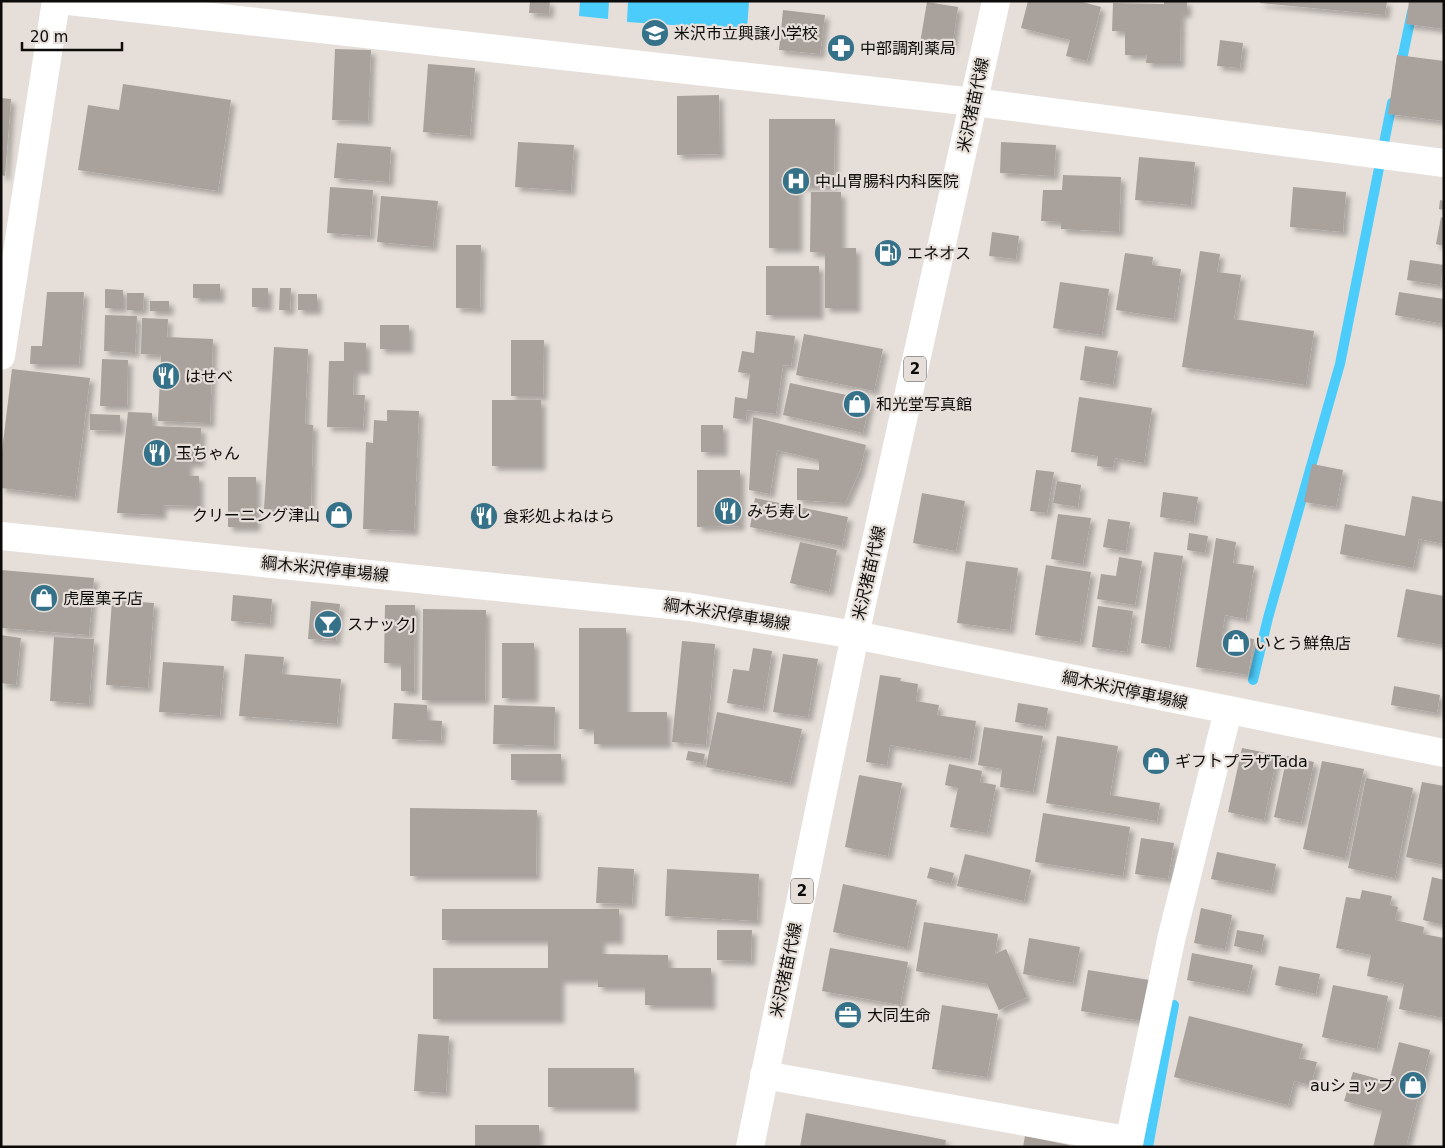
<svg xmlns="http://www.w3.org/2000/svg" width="1445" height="1148" font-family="'DejaVu Sans','Noto Sans JP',sans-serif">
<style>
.water{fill:#4bccfa}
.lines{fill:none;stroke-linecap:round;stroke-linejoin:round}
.stream{stroke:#4bccfa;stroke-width:10}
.building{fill:#a8a19c;filter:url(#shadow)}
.minor{stroke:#fff;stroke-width:28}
.secondary{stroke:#fff;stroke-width:28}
.primary{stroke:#fff;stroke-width:28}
.labels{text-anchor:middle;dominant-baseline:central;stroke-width:4.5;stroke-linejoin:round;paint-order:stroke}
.shield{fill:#e6dfd9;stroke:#4e4b47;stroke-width:1}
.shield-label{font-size:15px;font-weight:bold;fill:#0d0b09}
.poi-label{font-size:16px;fill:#0d0b09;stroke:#e6dfd9;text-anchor:start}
.street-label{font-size:16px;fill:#0d0b09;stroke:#e6dfd9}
</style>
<defs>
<filter id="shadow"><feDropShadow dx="4.5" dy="4.5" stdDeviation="2.5" flood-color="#0004"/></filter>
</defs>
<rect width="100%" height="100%" fill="#e6dfd9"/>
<path class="water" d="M580,1H609L608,19L579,16Z
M628,1H749L747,30L627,22Z"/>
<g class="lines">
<path class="stream" d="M1400,69L1412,12
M1253,680L1268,618L1340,364L1392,103
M1148,1147L1174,1005"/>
</g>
<path class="building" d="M530,1H550L549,14L529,13Z
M1028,1H1079L1101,7L1087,61L1066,56L1070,40L1021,28Z
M1164,1H1187V13H1181L1180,63H1146L1147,55H1125V31H1112L1113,3L1164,4Z
M1260,1H1387L1385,15L1260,3Z
M1409,1H1444V29L1406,24Z
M927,2L958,7L952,48L920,43Z
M783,10L825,15L820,54L779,50Z
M1220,40L1243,43L1240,68L1217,66Z
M335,49L371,50L368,121L332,120Z
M1397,55L1444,61V121L1388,114Z
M428,64L475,68L470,136L423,132Z
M123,84L231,100L218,191L78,170L88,105L119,110Z
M719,95L720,154L677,155V96Z
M1,98L11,99L5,176L1,175Z
M769,119H835L834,186H798V248H769Z
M518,142L574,145L571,191L515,187Z
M1001,142L1056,145L1054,176L1000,173Z
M337,143L391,147L389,182L334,178Z
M1139,157L1195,162L1191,205L1135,200Z
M1063,175L1121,177L1119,232L1061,229V222L1041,221L1043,190H1062Z
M330,187L373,190L370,236L327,233Z
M1293,187L1346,192L1343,232L1290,227Z
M811,192H841V248H856V308H825V253L810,252Z
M381,196L438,201L433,247L377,242Z
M1440,200L1444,201V210L1439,209Z
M1441,217L1444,218V246L1436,244Z
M992,232L1019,236L1016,259L989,256Z
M456,245H481L480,309L456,308Z
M1200,251L1220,254L1217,272L1241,275L1234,319L1314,331L1306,385L1182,367Z
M1125,253L1153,257L1152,265L1181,269L1174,319L1116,310Z
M1410,260L1444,265L1440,285L1407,280Z
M766,266H819V315H766Z
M1060,282L1109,289L1102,335L1053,328Z
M193,284H220V298H193Z
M252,288H268V307H252Z
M280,288H291L290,310H279Z
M105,289L123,290V308H105Z
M47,292H84L79,364H30L31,346H42Z
M1399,292L1444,299V324L1395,315Z
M127,293H144L143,310H127Z
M298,294H317V310H298Z
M150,301H169V311H150Z
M105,315L137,316L135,353L104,351Z
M142,318L168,319L167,337L213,339L210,423L158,421L161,355L141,354Z
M380,325H409V349H380Z
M756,331L795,336L791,366L783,365L776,414L747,410L746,420L733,418L735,397L747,399L750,374L738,372L742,351L754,353Z
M804,334L883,349L874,391L796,375Z
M511,340H544L543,396H511Z
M344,342L366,343V370H354L353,395H365L363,428L327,427L329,361H344Z
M1085,346L1118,351L1113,385L1080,380Z
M274,347L308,349L305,424L313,425L311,510L264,509Z
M102,359L128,360L127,406H100Z
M12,369L90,378L75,497L1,488V459Z
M790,383L870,400L863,433L783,415Z
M1079,397L1152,408L1144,463L1115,458L1113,468L1097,466L1098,456L1071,452Z
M492,400H541V466H492Z
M387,410L419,411L414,531L363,529L366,442L373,443L374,420L387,421Z
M128,412L152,413V426L201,428L200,463H188V476H199V506L162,505V515L117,513Z
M90,414L120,415V431L90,430Z
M753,417L866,445L860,470L845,503L797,500V468L819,470V460L777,450L770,494L749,490Z
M701,425H723V452H701Z
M1312,464L1343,470L1336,507L1304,502Z
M697,470H740V526L697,527Z
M1036,470L1054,472L1047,513L1030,511Z
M228,477H256V527H228Z
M1057,481L1081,485L1078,507L1053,503Z
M1163,492L1198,497L1194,522L1160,517Z
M922,493L965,501L956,551L913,543Z
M1412,496L1444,502V544L1419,539L1413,568L1340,554L1345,524L1405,536Z
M755,498L848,517L842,546L750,527Z
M1058,514L1091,518L1083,564L1051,559Z
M1108,519L1130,522L1126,551L1103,547Z
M1189,533L1208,536L1205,553L1187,550Z
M1216,538L1236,542L1233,563L1254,566L1246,619L1225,615L1222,635L1254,639L1248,675L1196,667Z
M800,542L837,550L829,592L790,583Z
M1154,552L1183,556L1169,648L1141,643Z
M1119,557L1142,561L1135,605L1097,599L1101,574L1116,576Z
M966,561L1018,568L1010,630L957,623Z
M1046,565L1091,572L1080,642L1035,635Z
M1,570L94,578L89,635L1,628Z
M1406,589L1444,596V645L1397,637Z
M233,595L272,599L270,624L231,621Z
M112,600L154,603L148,688L106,685Z
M311,601L340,604L336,641L308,639Z
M385,605H415L414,691H401V663H384Z
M1098,606L1133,611L1127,652L1092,647Z
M423,609L486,610L485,700H422Z
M579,628H626V712H667V744H594V729H579Z
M1,635L21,638L16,685L1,683Z
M54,637L94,639L89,704L50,701Z
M682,641L715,644L706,745L672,742Z
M502,643H534V698H502Z
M753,648L772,651L763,709L727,703L733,669L749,671Z
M245,654L284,657L282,674L341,679L337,724L239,716Z
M783,654L818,659L808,717L773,712Z
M163,662L224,666L220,716L159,712Z
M880,675L901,678L900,681L918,684L916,701L939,705L937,715L976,721L970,759L890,745L887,765L866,762Z
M1394,686L1440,695L1437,713L1391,705Z
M394,703L427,705V720L442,721L441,741L392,739Z
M1018,703L1048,708L1045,727L1015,722Z
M494,705L555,707L554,746L493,744Z
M717,712L802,729L790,783L706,767Z
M984,727L1043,736L1033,792L1000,787L1002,769L978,765Z
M1057,736L1118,746L1110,795L1160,803L1157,821L1046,803Z
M1242,748L1277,755L1264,820L1228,812Z
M688,751L705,754L703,763L686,760Z
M511,754H561V780H511Z
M1287,756L1314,762L1301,823L1274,817Z
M1322,761L1364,769L1345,858L1303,849Z
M949,764L982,771L980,782L996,785L987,833L950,827L958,788L945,785Z
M859,775L902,783L888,856L845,847Z
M1366,778L1413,788L1395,878L1348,868Z
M1422,782L1444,786V865L1406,857Z
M410,808L537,810L536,876H410Z
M1043,813L1130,827L1123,876L1035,862Z
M1141,838L1174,843L1168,879L1135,874Z
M1217,852L1276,864L1271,891L1211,879Z
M965,854L1031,870L1024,901L957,886Z
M598,867L634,869L632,904L596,903Z
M930,867L954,873L951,884L927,878Z
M667,869L759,874L757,921L665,916Z
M1432,877L1444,880V925L1423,920Z
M843,884L917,900L907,948L833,932Z
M1362,890L1392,896L1390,905L1398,907L1395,920L1424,927L1423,934L1444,938V1018L1399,1009L1404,984L1367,976L1371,955L1336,948L1346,897L1360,899Z
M1201,908L1232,915L1225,949L1194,943Z
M442,909H619V940H601V954L668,955V968H711V1005H645V987H598V979H560V1019H433V968H548V940H442Z
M924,922L998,934L995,954L1006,949L1027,997L999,1010L987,984L916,971Z
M717,930H752L751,961L717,960Z
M1237,930L1264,935L1261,952L1234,946Z
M1029,938L1080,947L1073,983L1023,974Z
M830,948L908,962L900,1005L822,991Z
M1192,953L1253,965L1247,992L1187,980Z
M1279,966L1320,974L1316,994L1275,985Z
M1088,970L1149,980L1142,1021L1081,1011Z
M1333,985L1388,996L1377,1049L1322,1037Z
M942,1005L998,1014L987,1077L932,1069Z
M1189,1016L1303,1044L1299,1058L1317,1062L1311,1085L1294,1081L1288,1105L1174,1077Z
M418,1034L449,1036L446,1093L414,1091Z
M1399,1042L1430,1050L1406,1147H1373L1382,1111L1344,1101L1353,1072L1389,1082Z
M548,1068H634V1107H548Z
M806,1113L946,1140L945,1147H800Z
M475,1125H539V1147H475Z
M1025,1136L1069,1145L1068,1147H1023Z"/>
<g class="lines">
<path class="minor" d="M69,1L974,102L1444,163
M1,356L56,1
M764,1075L1115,1138L1124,1147
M1128,1147L1171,940L1228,711"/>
<path class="secondary" d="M1,536L690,607L855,635L1444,753"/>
<path class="primary" d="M750,1147L855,635L996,1"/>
</g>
<defs>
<symbol id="school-disc" viewBox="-11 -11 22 22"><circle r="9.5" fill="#357188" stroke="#e6dfd9"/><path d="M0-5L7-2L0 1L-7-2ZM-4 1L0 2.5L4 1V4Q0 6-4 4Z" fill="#fff"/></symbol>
<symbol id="pharmacy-disc" viewBox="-11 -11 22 22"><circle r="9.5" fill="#357188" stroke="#e6dfd9"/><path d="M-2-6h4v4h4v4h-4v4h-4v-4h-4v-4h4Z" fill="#fff"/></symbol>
<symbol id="hospital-disc" viewBox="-11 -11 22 22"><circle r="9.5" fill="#357188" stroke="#e6dfd9"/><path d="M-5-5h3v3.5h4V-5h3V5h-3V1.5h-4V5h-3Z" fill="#fff"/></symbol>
<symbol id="fuel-disc" viewBox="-11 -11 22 22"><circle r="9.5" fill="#357188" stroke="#e6dfd9"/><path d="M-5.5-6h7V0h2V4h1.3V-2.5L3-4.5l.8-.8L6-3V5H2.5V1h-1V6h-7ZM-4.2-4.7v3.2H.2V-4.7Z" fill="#fff"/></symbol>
<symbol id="restaurant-disc" viewBox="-11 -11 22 22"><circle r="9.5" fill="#357188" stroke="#e6dfd9"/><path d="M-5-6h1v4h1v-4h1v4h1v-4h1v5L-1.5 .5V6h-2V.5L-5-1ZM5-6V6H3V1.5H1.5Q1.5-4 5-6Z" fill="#fff"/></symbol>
<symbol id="shop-disc" viewBox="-11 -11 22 22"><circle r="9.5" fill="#357188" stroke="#e6dfd9"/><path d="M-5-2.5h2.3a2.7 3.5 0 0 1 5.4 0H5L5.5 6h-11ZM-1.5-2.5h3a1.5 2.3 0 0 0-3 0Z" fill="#fff"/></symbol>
<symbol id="bar-disc" viewBox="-11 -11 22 22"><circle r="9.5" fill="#357188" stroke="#e6dfd9"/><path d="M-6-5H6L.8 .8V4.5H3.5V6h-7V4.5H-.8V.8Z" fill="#fff"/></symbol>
<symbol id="office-disc" viewBox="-11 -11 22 22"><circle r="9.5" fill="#357188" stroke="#e6dfd9"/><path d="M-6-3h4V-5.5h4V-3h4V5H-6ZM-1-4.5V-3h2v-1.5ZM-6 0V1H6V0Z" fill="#fff"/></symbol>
</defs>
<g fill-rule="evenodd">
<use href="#school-disc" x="639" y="17" width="32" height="32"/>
<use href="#pharmacy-disc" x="825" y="32" width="32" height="32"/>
<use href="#hospital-disc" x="780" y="165" width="32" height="32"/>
<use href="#fuel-disc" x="872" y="237" width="32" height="32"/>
<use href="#restaurant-disc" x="150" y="360" width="32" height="32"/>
<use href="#shop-disc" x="841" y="388" width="32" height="32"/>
<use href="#restaurant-disc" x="141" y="437" width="32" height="32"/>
<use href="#restaurant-disc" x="712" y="495" width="32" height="32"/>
<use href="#shop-disc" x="323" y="499" width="32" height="32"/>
<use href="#restaurant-disc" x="468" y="500" width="32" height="32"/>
<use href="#shop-disc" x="28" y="582" width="32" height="32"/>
<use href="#bar-disc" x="312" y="608" width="32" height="32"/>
<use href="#shop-disc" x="1220" y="627" width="32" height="32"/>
<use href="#shop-disc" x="1140" y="745" width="32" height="32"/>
<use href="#office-disc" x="832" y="999" width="32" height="32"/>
<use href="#shop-disc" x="1397" y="1069" width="32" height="32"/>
</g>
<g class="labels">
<g class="shield">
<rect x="904" y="356.5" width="22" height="25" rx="4"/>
<rect x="791" y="878.5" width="22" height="25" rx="4"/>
</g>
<g class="shield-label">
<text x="915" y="369">2</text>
<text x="802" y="891">2</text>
</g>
<g class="poi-label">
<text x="674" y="33">米沢市立興譲小学校</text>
<text x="860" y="48">中部調剤薬局</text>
<text x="815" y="181">中山胃腸科内科医院</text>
<text x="907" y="253">エネオス</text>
<text x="185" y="376">はせべ</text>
<text x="876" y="404">和光堂写真館</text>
<text x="176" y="453">玉ちゃん</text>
<text x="747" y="511">みち寿し</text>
<text x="320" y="515" text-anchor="end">クリーニング津山</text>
<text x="503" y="516">食彩処よねはら</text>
<text x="63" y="598">虎屋菓子店</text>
<text x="347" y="624">スナックJ</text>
<text x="1255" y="643">いとう鮮魚店</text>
<text x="1175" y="761">ギフトプラザTada</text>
<text x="867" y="1015">大同生命</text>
<text x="1394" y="1085" text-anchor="end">auショップ</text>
</g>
<g class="street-label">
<text transform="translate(973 105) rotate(-78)">米沢猪苗代線</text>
<text transform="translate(325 569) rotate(6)">綱木米沢停車場線</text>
<text transform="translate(869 573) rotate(-77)">米沢猪苗代線</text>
<text transform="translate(727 614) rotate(9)">綱木米沢停車場線</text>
<text transform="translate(1125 690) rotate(12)">綱木米沢停車場線</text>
<text transform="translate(786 970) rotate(-78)">米沢猪苗代線</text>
</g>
</g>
<rect width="1445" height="1148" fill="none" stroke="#0d0b09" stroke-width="5"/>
<path d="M22 42v8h100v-8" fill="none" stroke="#0d0b09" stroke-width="2.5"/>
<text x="30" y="42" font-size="15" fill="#0d0b09" stroke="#e6dfd9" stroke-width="4" paint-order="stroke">20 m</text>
</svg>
